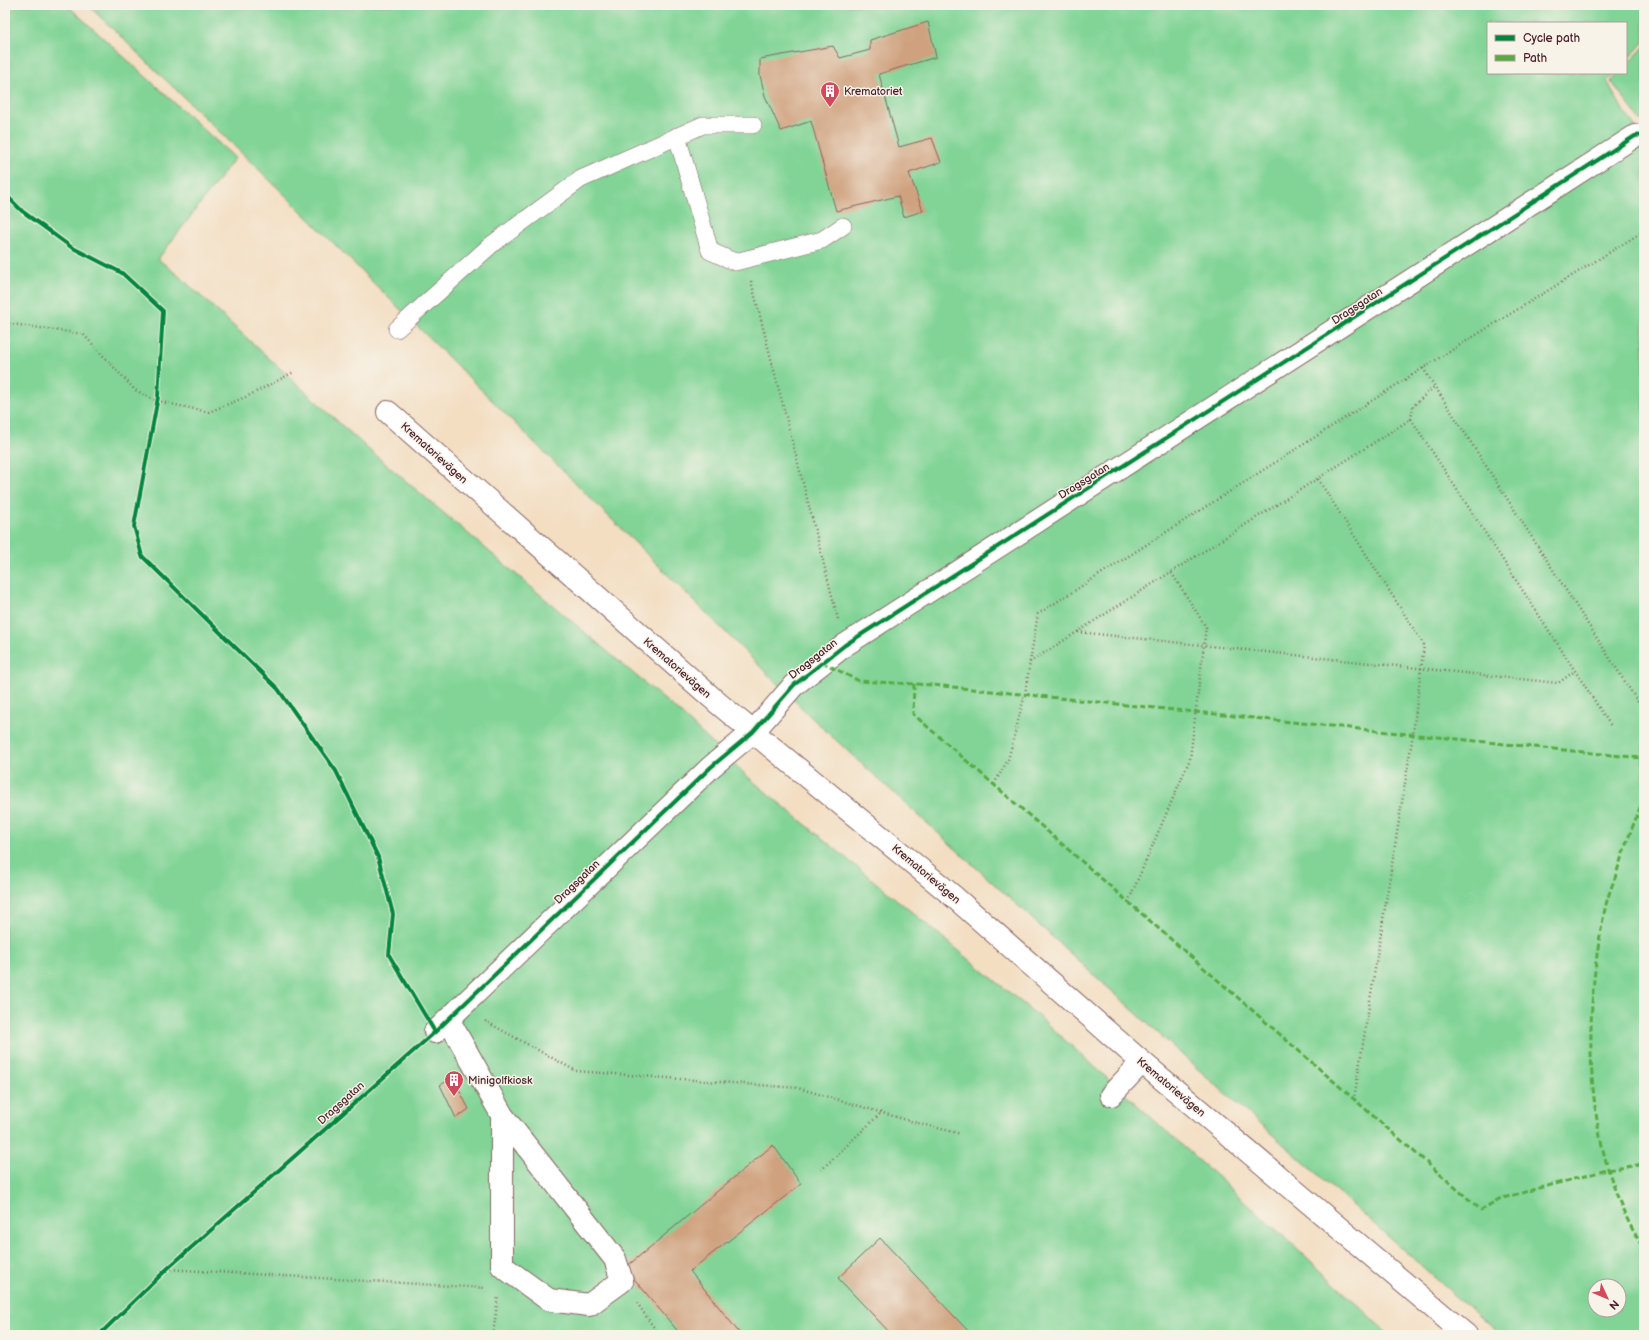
<svg xmlns="http://www.w3.org/2000/svg" width="1649" height="1340" font-family="'Balsamiq Sans',sans-serif">
<style>
.green{fill:#81d496;stroke:#667a60;fill-rule:evenodd}
.building{fill:#cfa17e}
.lines{fill:none;stroke-linecap:round;stroke-linejoin:round}
.lane-casing{stroke:#856260;stroke-width:18}
.street-casing{stroke:#856260;stroke-width:24}
.path{stroke:#856260;stroke-width:2.5;stroke-dasharray:1 3;stroke-linecap:butt}
.lane{stroke:#fff;stroke-width:17}
.street{stroke:#fff;stroke-width:22}
.quiet{stroke:#57aa44;stroke-width:3;stroke-dasharray:6 3;stroke-linecap:butt}
.cycleway-casing{stroke:#f7f3e8;stroke-width:6}
.cycleway{stroke:#00873e;stroke-width:4}
.labels{text-anchor:middle;dominant-baseline:central;stroke-width:3;stroke-linejoin:round;paint-order:stroke}
.poi-label{font-size:11px;fill:#4a1f2b;stroke:#f7f3e8;text-anchor:start}
.street-label{font-size:11px;fill:#4a1f2b;stroke:#f7f3e8}
</style>
<rect width="100%" height="100%" fill="#f7f3e8"/>
<filter id="ink" filterUnits="userSpaceOnUse"><feTurbulence type="fractalNoise" baseFrequency=".025" numOctaves="2"/><feDisplacementMap in="SourceGraphic" scale="8" xChannelSelector="R" yChannelSelector="G"/><feConvolveMatrix kernelMatrix="1 2 1 2 8 2 1 2 1" color-interpolation-filters="sRGB"/></filter>
<filter id="wash" filterUnits="userSpaceOnUse"><feTurbulence type="fractalNoise" baseFrequency=".012" numOctaves="4" result="noise"/><feDisplacementMap in="SourceGraphic" scale="16" xChannelSelector="R" yChannelSelector="G"/><feGaussianBlur stdDeviation="0.9" result="paint"/><feColorMatrix in="noise" values="0 0 0 0 0 0 0 0 0 0 0 0 0 0 0 0 0 1.4 0 .05"/><feComposite in="paint" operator="in"/></filter>
<g filter="url(#wash)">
<rect width="100%" height="100%" fill="#f3dec2"/>
<path class="green" d="M5,5H67L235,158L158,259L179,276L368,449L680,713L749,778L1038,1016L1301,1252L1389,1335H5Z
M88,5H1644V42L1626,61V23H1488V73H1615L1607,81L1623,110L1644,138V1335H1500L1191,1063L816,722L282,192ZM1595,1286H1619V1310H1595Z
M1644,47V120L1641,121L1611,81L1619,73H1626V66Z"/>
<g id="blocks">
<path class="building" d="M928,22L936,57L879,74L899,147L932,138L941,162L909,173L923,211L904,217L898,196L836,211L811,121L781,131L765,96L760,75V59L833,46L840,58L870,50V40Z
M453,1078L469,1109L456,1118L440,1085Z
M773,1145L801,1184L690,1271L741,1335H681L625,1268Z
M880,1238L972,1335H892L838,1278Z"/>
</g>
</g>
<g filter="url(#ink)">
<use href="#blocks" fill-opacity="0" stroke="#856260" stroke-width="1"/>
<g class="lines">
<defs>
<path id="lane" d="M677,136L710,251L735,262L822,240L843,226
M397,329L491,245L581,179L703,125H753"/>
<path id="street" d="M388,412L719,704L953,896L1136,1057L1466,1335
M448,1019L502,1115L615,1259L622,1281L589,1305L549,1300L502,1266V1115
M435,1032L711,767L753,732L794,685L845,645L1635,136L1644,135
M1111,1095L1142,1062"/>
</defs>
<use href="#lane" class="lane-casing"/>
<use href="#street" class="street-casing"/>
<path class="path" d="M751,281L838,619
M5,323L83,334L135,390L157,401L209,412L248,396L294,372
M1423,368L1638,702
M1411,419L1611,726
M1318,479L1424,645L1413,734L1354,1099
M1078,632L1558,683L1575,671
M1030,662L1038,614L1423,368L1644,231
M994,784L1008,760L1025,694L1030,662L1411,419L1413,406L1435,386
M1128,902L1190,759L1206,627L1171,572
M485,1021L576,1071L798,1088L910,1121L961,1134
M821,1170L881,1113
M167,1269L486,1288
M637,1303L659,1335
M493,1335L498,1296"/>
<use href="#lane" class="lane"/>
<use href="#street" class="street"/>
<path class="quiet" d="M822,662L859,681L933,685L1641,758
M914,684L913,714L1481,1210L1499,1199L1607,1170L1644,1164
M1644,751C1640,758 1639,767 1644,773
M1644,798C1633,825 1623,851 1615,878C1611,888 1607,899 1605,909C1582,1019 1582,1152 1644,1249"/>
<defs>
<path id="cycleway" d="M5,194L22,211L71,247L122,273L163,311L158,397L134,526L142,556L278,689L336,771L378,857L393,914L389,955L435,1032
M99,1335L167,1269L435,1032L711,767L753,732L794,685L845,645L1635,136L1644,135"/>
</defs>
<use href="#cycleway" class="cycleway-casing"/>
<use href="#cycleway" class="cycleway"/>
</g>
</g>
<defs>
<symbol id="building-pin" viewBox="-11 -11 22 30"><path d="M0 17L-7.5 6A9.5 9.5 0 1 1 7.5 6Z" fill="#d1495b" stroke="#f7f3e8"/><path d="M-4-6H4V6H1V3H-1V6H-4ZM-2.5-4.3h1.7v1.8h-1.7ZM.8-4.3h1.7v1.8H.8ZM-2.5-1h1.7V.8h-1.7ZM.8-1h1.7V.8H.8Z" fill="#fff"/></symbol>
</defs>
<g fill-rule="evenodd">
<use href="#building-pin" x="819" y="80" width="22" height="30"/>
<use href="#building-pin" x="443" y="1069" width="22" height="30"/>
</g>
<g class="labels">
<g class="poi-label">
<text x="844" y="91">Krematoriet</text>
<text x="468" y="1080">Minigolfkiosk</text>
</g>
<g class="street-label">
<text transform="translate(1357 306) rotate(-33)">Dragsgatan</text>
<text transform="translate(434 453) rotate(42)">Krematorievägen</text>
<text transform="translate(1084 481) rotate(-32)">Dragsgatan</text>
<text transform="translate(813 659) rotate(-38)">Dragsgatan</text>
<text transform="translate(677 668) rotate(41)">Krematorievägen</text>
<text transform="translate(926 874) rotate(40)">Krematorievägen</text>
<text transform="translate(577 882) rotate(-44)">Dragsgatan</text>
<text transform="translate(1171 1087) rotate(40)">Krematorievägen</text>
<text transform="translate(341 1103) rotate(-42)">Dragsgatan</text>
</g>
</g>
<rect width="1649" height="1340" fill="none" stroke="#f7f3e8" stroke-width="20"/>
<rect x="1487" y="22" width="140" height="52" fill="#f7f3e8" stroke="#b29e9c"/>
<rect x="1495" y="35" width="20" height="6" fill="#00873e" stroke="#b29e9c"/>
<text x="1523" y="42" font-size="12" fill="#4a1f2b">Cycle path</text>
<rect x="1495" y="55" width="20" height="6" fill="#57aa44" stroke="#b29e9c"/>
<text x="1523" y="62" font-size="12" fill="#4a1f2b">Path</text>
<g transform="translate(1607 1298) rotate(134)"><circle r="19" fill="#f7f3e8" stroke="#b29e9c"/>
<path d="M0-3L7 15L0 10L-7 15Z" fill="#d1495b"/>
<text y="-6" font-size="11" font-weight="bold" text-anchor="middle" fill="#4a1f2b">N</text>
</g>
</svg>
